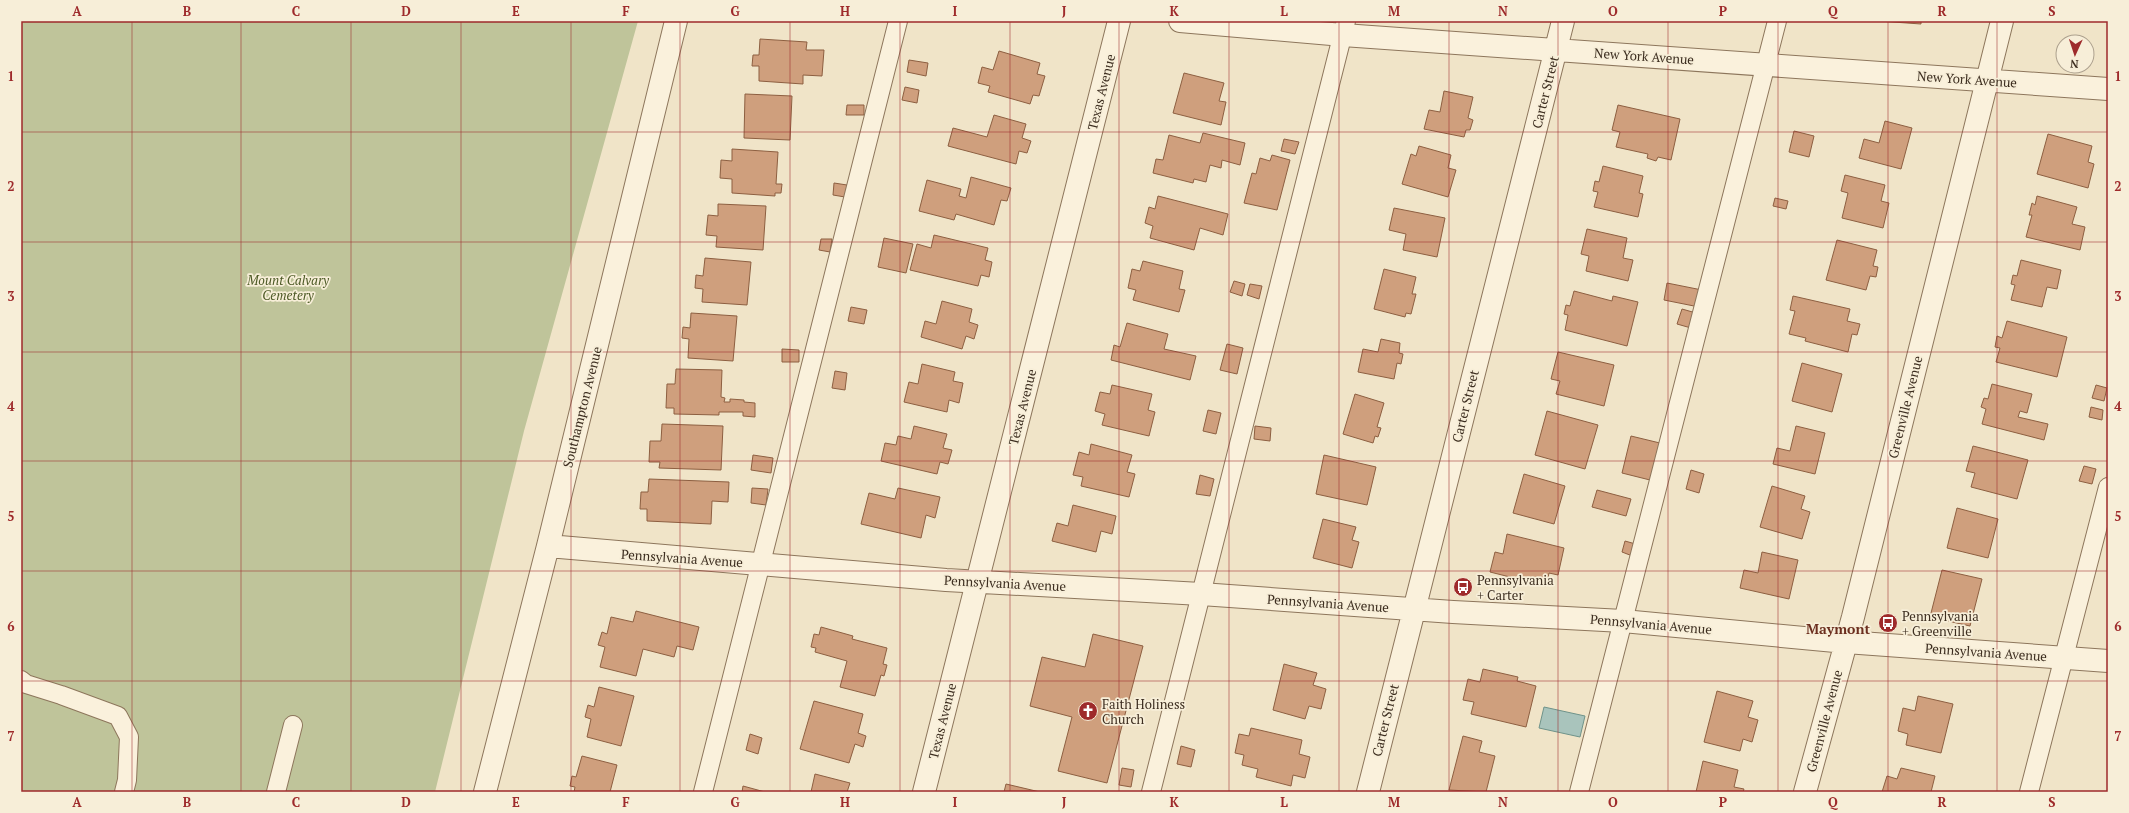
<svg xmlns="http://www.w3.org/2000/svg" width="2129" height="813" font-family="'PT Serif',serif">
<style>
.cemetery{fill:#bfc49a}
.water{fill:#a9c4bc;stroke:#6f938a}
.building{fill:#cf9f7d;stroke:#8d5f41}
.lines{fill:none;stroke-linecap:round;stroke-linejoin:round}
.lane-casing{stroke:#8d765c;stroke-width:20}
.street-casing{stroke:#8d765c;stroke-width:24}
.lane{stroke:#faf1dc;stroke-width:18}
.street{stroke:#faf1dc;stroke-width:22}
.grid{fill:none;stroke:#9e2a2b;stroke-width:1;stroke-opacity:0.55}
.labels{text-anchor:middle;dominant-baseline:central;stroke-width:3.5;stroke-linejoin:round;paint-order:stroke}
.street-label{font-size:13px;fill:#3d2e20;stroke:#f7eed8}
.park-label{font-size:13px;font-style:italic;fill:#4d5a26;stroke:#f7eed8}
.poi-label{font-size:13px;fill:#3d2e20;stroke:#f7eed8;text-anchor:start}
.neighbourhood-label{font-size:14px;font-weight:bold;fill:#6b2e1e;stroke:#f7eed8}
.neatline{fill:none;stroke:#9e2a2b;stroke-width:1.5}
.grid-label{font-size:13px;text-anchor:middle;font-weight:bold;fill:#9e2a2b}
</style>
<rect width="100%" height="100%" fill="#f0e4c8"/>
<path class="cemetery" d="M21,21H638L524,431L435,792H21Z"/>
<path class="water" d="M1544,707L1585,716L1580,737L1539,728Z"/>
<path class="building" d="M1879,21H1921V24Z
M760,39L807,42L806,50H824L822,76L803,75V84L759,81V66H752L753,55H759Z
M999,51L1040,63L1037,74L1045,76L1039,96L1033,95L1030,104L988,92L990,86L978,83L982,67L993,70Z
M909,60L928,63L926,76L907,72Z
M1184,73L1224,83L1219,101L1226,102L1221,125L1173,113Z
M905,87L919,90L917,103L902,100Z
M1444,91L1473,97L1468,118L1473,120L1470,130H1466L1464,137L1424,129L1429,110L1440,112Z
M745,94L792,96L790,140L744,138Z
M847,105H864V115H846Z
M1618,105L1680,119L1671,160L1658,157L1656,161L1647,158L1648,154L1616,147L1620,132L1612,130Z
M994,115L1026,124L1022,138L1031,141L1027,153L1019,151L1016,164L948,146L953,128L987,137Z
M1885,121L1912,128L1901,169L1859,158L1864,139L1879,143Z
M1794,131L1814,136L1809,157L1789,152Z
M1203,133L1245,143L1240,165L1222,160L1221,168L1210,165L1206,182L1194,179L1193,183L1153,173L1156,159L1163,160L1169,135L1200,143Z
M2048,134L2092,146L2088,162L2094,164L2088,188L2037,174Z
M1284,139L1299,142L1295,154L1281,151Z
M1419,146L1451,155L1448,168L1456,170L1448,197L1402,184L1411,154L1416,156Z
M732,149L778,152L776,184H782L781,193H775V196L732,193V179L720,178L721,160L732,161Z
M1272,155L1290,160L1277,210L1244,203L1252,173L1256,174L1260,158L1270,161Z
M1603,166L1643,176L1639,193L1643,194L1638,217L1594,207L1598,192L1593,191L1595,181L1599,182Z
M1845,175L1885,185L1881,201L1889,203L1883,228L1842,218L1848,193L1841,191Z
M971,177L1011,188L1007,201L1001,200L994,225L956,214L954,220L919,211L927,180L961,189L959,196L966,198Z
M834,183L847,185L845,197L833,195Z
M1158,196L1228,214L1223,235L1200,228L1194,250L1150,238L1153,226L1145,223L1149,207L1155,209Z
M2037,196L2077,207L2072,224L2085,227L2080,250L2026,237L2032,215H2029L2032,203L2035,205Z
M1775,198L1788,201L1786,209L1773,206Z
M718,204L766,206L763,250L716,247L717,236L706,235L708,215L718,216Z
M1394,208L1445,218L1437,257L1403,250L1406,234L1389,230Z
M1587,229L1627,238L1623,258L1633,260L1628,281L1586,271L1589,256L1581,254Z
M934,235L988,248L985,260L992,262L989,277L981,275L978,286L910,270L917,244L931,248Z
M884,238L913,244L906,273L878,267Z
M821,239H832L830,252L819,250Z
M1837,240L1877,250L1873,266L1878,267L1876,277L1870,276L1866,290L1826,280Z
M705,258L751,262L747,305L702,302L703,289L695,288L696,275L703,276Z
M2021,260L2061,270L2057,289L2047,287L2042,307L2011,300L2015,285L2011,284L2013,275L2017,276Z
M1143,261L1183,271L1179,289L1185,290L1179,312L1133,300L1136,290L1128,288L1132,269L1140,271Z
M1384,269L1416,277L1412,294H1416L1411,314L1406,313L1405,317L1374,309Z
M1234,281L1245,284L1242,296L1230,292Z
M1667,283L1702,290L1699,307L1664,300Z
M1250,284L1262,286L1259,299L1247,295Z
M1574,291L1612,301L1613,296L1638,302L1627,346L1565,330L1568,315L1564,314L1566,305L1570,306Z
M1793,296L1850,309L1847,321L1860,324L1857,335L1852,334L1848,352L1805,341L1806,338L1789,334L1795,311L1790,310Z
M942,301L972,309L969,322L978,325L974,339L966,336L962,349L921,337L925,321L936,324Z
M851,307L867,310L864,324L848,321Z
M1682,309L1696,313L1691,328L1677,324Z
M691,313L737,316L733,361L688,358L689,339L682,338L683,327L690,328Z
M2007,321L2067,337L2057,377L1996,362L2000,348L1995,347L1997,336L2002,338Z
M1127,323L1168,334L1164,349L1196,356L1190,380L1111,360L1114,345L1120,347Z
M1381,339L1400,343L1399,353L1403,354L1401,364L1397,363L1394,379L1358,372L1363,349L1378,352Z
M1227,344L1243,348L1237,374L1220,370Z
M782,349L799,350V362H782Z
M1558,352L1614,365L1604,406L1556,394L1560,381L1551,379Z
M1802,363L1842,374L1832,412L1792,401Z
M922,364L955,372L953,381L963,383L959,403L949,400L947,412L904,402L909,382L918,384Z
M676,369L722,370L721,397L725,398L724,402H730V399L744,400V402L755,403V417L743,416V412H719V415L674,414V408H666L667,384H675Z
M835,371L847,373L845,390L832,388Z
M1992,384L2032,394L2027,413L2020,411L2018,417L2048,424L2044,440L1982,424L1986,409L1981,407L1984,398L1988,399Z
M1112,385L1152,394L1148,410L1155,412L1149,436L1102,425L1105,414L1095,411L1100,392L1110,394Z
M2096,385L2107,388L2104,401L2092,398Z
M1355,394L1384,403L1377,427L1381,428L1378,437L1375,436L1373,443L1343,434Z
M2091,407L2103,410L2102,420L2089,417Z
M1208,410L1221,413L1216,434L1203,431Z
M1547,411L1598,425L1585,469L1535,455Z
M662,424L723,426L721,470L659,468L660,462H649L650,441H661Z
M914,426L947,434L943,448L952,450L948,464L940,462L937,474L881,461L885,443L896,445L898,436L911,439Z
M1255,426L1271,428L1270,441L1254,439Z
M1796,426L1825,433L1815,474L1773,464L1777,448L1790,451Z
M1631,436L1664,444L1654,481L1622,473Z
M1091,444L1132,455L1127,472L1135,474L1129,497L1081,486L1083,477L1073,475L1079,452L1089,455Z
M1973,446L2028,460L2017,499L1971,487L1975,473L1966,471Z
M753,455L773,458L771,473L751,470Z
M1324,455L1376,467L1367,505L1316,494Z
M2084,466L2096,469L2092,484L2079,481Z
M1691,470L1704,474L1699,493L1686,489Z
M1524,474L1565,486L1554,524L1513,513Z
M1200,475L1214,479L1210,496L1196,494Z
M649,479L729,482L728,502L712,501L711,524L647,521V509H640L641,492H648Z
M1772,486L1805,496L1801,509L1810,512L1802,539L1760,527Z
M752,488L768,489L766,505L751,503Z
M898,488L940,497L935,518L926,515L921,538L861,524L869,493L895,499Z
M1597,490L1631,499L1626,516L1592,507Z
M1073,505L1116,516L1112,534L1101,531L1096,552L1052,541L1057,523L1068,526Z
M1957,508L1998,519L1988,558L1947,548Z
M1323,519L1356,527L1352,540L1359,542L1352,568L1313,558Z
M1507,534L1564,548L1558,575L1549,573L1546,586L1490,572L1495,552L1503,554Z
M1625,541L1639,545L1635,557L1622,552Z
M1762,552L1798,560L1789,599L1740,588L1744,570L1758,573Z
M1942,570L1982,579L1970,626L1930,617Z
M636,611L699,627L693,650L677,646L674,657L643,649L636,676L600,667L605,647L598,645L602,632L607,634L611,617L633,622Z
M821,627L853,636L852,639L887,648L883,664L887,665L884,676L881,675L875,696L840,687L847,661L815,652L816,648L811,647L814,634L819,635Z
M1093,634L1143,646L1107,783L1058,771L1072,717L1030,706L1042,657L1085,667Z
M1284,664L1317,673L1313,685L1326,689L1321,709L1309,706L1305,719L1273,710Z
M1483,669L1518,677L1517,681L1536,686L1526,727L1471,714L1474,702L1463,700L1468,679L1480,682Z
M599,687L634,696L621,746L587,737L591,719L585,717L588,705L594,707Z
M1717,691L1753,701L1748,717L1758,720L1752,742L1743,739L1740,751L1704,742Z
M1918,696L1953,704L1941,753L1906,745L1908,734L1898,731L1903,708L1915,711Z
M814,701L863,714L858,733L866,736L863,747L855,744L849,763L800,749Z
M1251,728L1302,740L1299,754L1310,757L1305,778L1293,775L1291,786L1256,777L1258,769L1242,765L1244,755L1235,753L1239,734L1249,736Z
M750,734L762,738L758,754L746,750Z
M1463,736L1482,741L1479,752L1495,756L1486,792L1449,790Z
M1181,746L1195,750L1191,767L1177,764Z
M582,756L617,765L610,792H574L575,787L570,786L572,776L576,777Z
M1703,761L1738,770L1734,787L1744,789L1743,792H1696Z
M1122,768L1134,770L1131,787L1119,785Z
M1901,768L1935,776L1931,792H1882L1887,776L1897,779Z
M815,774L850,783L847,792H811Z
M1006,784L1040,792H1004Z
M743,786L765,792H742Z"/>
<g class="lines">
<defs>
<path id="lane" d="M21,680L26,684L61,695L118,716L129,737L127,780L124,792
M276,792L293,725
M703,792L898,21
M1151,792L1346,21
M1579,792L1777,21
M2029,792L2108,487"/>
<path id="street" d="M1180,21L1343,35L2108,89
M548,546L946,580L1201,594L1453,612L1623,621L1846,642L2108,661
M485,792L548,546L676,21
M924,792L1119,21
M1368,792L1563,21
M1805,792L1853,617L2002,21"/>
</defs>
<use href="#lane" class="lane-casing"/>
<use href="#street" class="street-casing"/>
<use href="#lane" class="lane"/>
<use href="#street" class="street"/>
</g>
<path class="grid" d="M132,21V792M241,21V792M351,21V792M461,21V792M571,21V792M680,21V792M790,21V792M900,21V792M1010,21V792M1119,21V792M1229,21V792M1339,21V792M1449,21V792M1558,21V792M1668,21V792M1778,21V792M1888,21V792M1997,21V792M21,132H2108M21,242H2108M21,352H2108M21,461H2108M21,571H2108M21,681H2108"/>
<defs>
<symbol id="bus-disc" viewBox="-11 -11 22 22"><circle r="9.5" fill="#9e2a2b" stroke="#f7eed8"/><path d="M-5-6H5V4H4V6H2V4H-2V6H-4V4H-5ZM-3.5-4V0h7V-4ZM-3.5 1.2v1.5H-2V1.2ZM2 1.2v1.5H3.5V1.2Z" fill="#fff"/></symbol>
<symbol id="church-disc" viewBox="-11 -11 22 22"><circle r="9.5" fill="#9e2a2b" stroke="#f7eed8"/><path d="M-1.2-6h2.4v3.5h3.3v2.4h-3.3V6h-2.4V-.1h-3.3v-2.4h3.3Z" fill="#fff"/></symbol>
</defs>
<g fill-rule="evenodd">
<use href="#bus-disc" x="1452" y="576" width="22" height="22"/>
<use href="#bus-disc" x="1877" y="612" width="22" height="22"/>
<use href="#church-disc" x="1077" y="700" width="22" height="22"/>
</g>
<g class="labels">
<g class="street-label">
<text transform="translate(1644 56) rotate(4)">New York Avenue</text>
<text transform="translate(1967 79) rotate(4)">New York Avenue</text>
<text transform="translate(1101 92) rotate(-76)">Texas Avenue</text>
<text transform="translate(1545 92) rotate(-76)">Carter Street</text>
<text transform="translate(1465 406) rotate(-76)">Carter Street</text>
<text transform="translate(582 407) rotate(-76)">Southampton Avenue</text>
<text transform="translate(1022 407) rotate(-76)">Texas Avenue</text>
<text transform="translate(1905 407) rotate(-76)">Greenville Avenue</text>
<text transform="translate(682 558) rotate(4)">Pennsylvania Avenue</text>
<text transform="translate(1005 583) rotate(3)">Pennsylvania Avenue</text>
<text transform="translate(1328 603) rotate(4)">Pennsylvania Avenue</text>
<text transform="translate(1651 624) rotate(5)">Pennsylvania Avenue</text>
<text transform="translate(1986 652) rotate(4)">Pennsylvania Avenue</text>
<text transform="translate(1385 720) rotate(-76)">Carter Street</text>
<text transform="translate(942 721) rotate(-76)">Texas Avenue</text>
<text transform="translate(1824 721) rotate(-75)">Greenville Avenue</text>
</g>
<g class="park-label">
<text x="288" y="280">Mount Calvary<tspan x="288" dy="15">Cemetery</tspan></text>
</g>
<g class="poi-label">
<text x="1477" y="580">Pennsylvania<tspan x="1477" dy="15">+ Carter</tspan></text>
<text x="1902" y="616">Pennsylvania<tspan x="1902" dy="15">+ Greenville</tspan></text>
<text x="1102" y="704">Faith Holiness<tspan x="1102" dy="15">Church</tspan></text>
</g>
<g class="neighbourhood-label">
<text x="1838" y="628">Maymont</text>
</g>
</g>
<rect width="2129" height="813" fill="none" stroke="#f7eed8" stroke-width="44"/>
<g transform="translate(2075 54) rotate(183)"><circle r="19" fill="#f7eed8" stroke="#ada18e"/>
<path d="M0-3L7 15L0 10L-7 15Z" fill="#9e2a2b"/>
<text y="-6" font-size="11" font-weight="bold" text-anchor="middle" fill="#3d2e20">N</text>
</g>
<rect x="22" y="22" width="2085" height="769" class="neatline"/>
<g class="grid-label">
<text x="77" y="16">A</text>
<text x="187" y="16">B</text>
<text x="296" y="16">C</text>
<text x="406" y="16">D</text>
<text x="516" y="16">E</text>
<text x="626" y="16">F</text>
<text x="735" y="16">G</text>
<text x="845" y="16">H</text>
<text x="955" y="16">I</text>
<text x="1064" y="16">J</text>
<text x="1174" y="16">K</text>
<text x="1284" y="16">L</text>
<text x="1394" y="16">M</text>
<text x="1503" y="16">N</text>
<text x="1613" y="16">O</text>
<text x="1723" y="16">P</text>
<text x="1833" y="16">Q</text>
<text x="1942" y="16">R</text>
<text x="2052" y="16">S</text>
<text x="11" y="81">1</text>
<text x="2118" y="81">1</text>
<text x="11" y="191">2</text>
<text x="2118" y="191">2</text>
<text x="11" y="301">3</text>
<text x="2118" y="301">3</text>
<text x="11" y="411">4</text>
<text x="2118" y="411">4</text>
<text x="11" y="521">5</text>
<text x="2118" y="521">5</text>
<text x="11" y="631">6</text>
<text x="2118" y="631">6</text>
<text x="11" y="741">7</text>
<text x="2118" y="741">7</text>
<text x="77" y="807">A</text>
<text x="187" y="807">B</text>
<text x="296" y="807">C</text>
<text x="406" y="807">D</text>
<text x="516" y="807">E</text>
<text x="626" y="807">F</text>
<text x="735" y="807">G</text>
<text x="845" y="807">H</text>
<text x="955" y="807">I</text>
<text x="1064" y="807">J</text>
<text x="1174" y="807">K</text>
<text x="1284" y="807">L</text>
<text x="1394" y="807">M</text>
<text x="1503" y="807">N</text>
<text x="1613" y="807">O</text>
<text x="1723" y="807">P</text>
<text x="1833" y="807">Q</text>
<text x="1942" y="807">R</text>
<text x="2052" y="807">S</text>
</g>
</svg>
